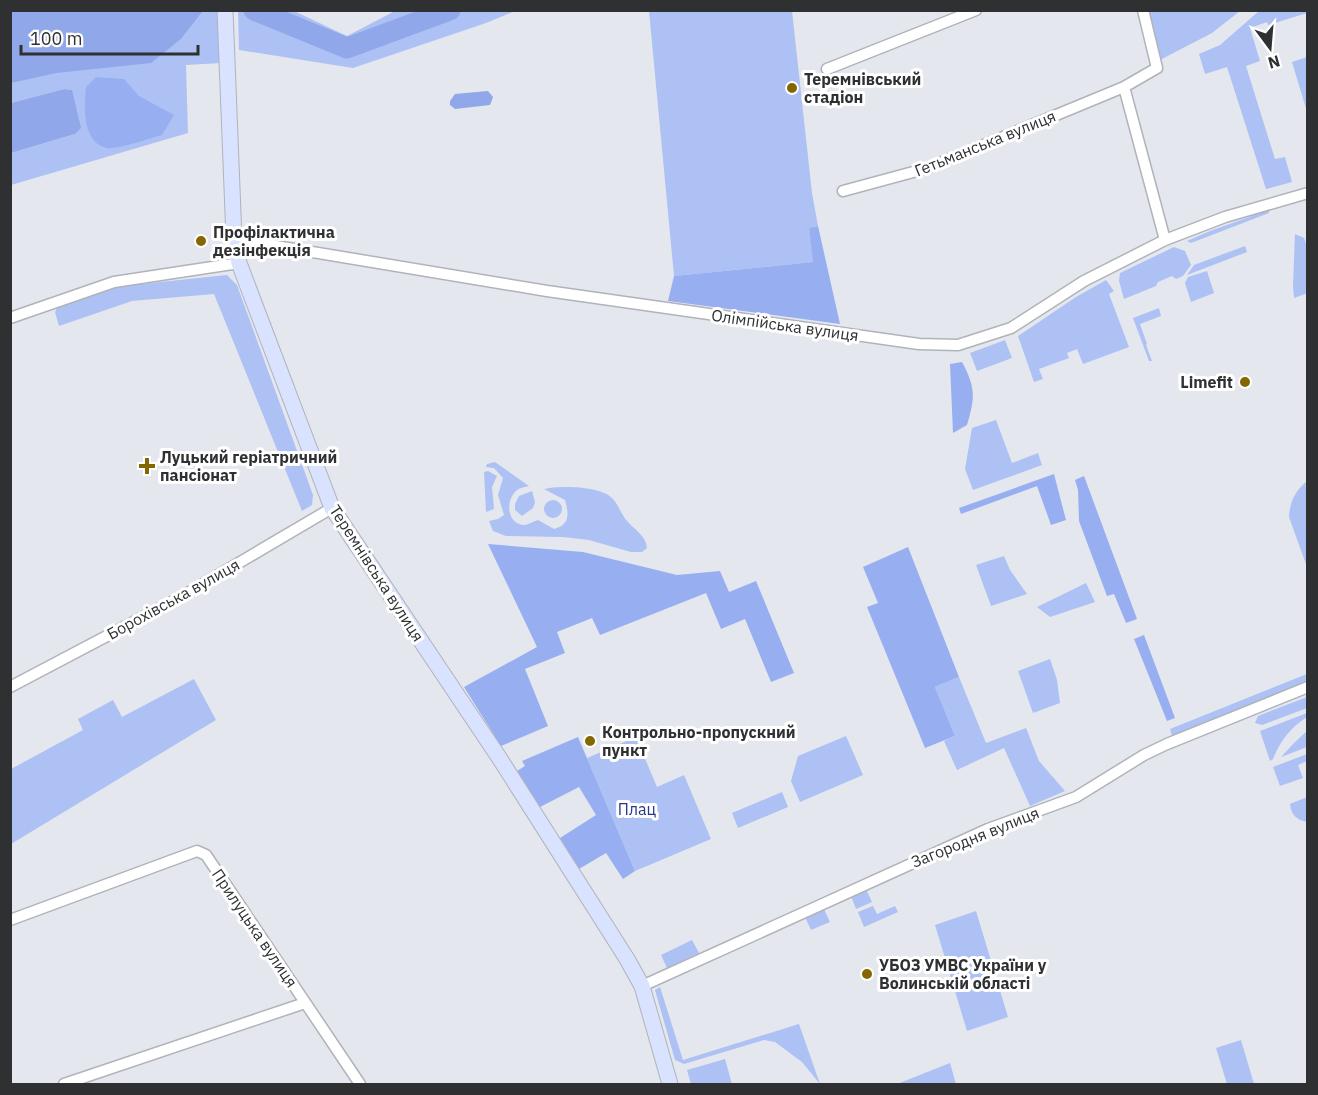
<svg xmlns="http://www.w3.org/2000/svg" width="1318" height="1095" font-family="'IBM Plex Sans',sans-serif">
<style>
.green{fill:#adc1f4}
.forest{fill:#97aff1}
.water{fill:#90a7e9}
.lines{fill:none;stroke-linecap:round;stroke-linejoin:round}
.river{stroke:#90a7e9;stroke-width:21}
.street-casing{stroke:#b0b3ba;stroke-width:13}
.secondary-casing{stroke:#b0b3ba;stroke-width:17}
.street{stroke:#fff;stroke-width:10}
.secondary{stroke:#d9e2ff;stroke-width:15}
.poi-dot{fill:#846700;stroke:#fff;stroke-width:2}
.labels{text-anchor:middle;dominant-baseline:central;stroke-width:6;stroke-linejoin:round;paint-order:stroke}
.poi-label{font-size:16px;font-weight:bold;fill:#2f3032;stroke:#fff;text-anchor:start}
.street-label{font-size:16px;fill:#2f3032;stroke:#fff}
.park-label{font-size:16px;fill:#263985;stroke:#fff}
</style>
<rect width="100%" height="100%" fill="#e4e7ee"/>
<path class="green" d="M203,11H219L221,63L186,65L188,133L11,185V153L75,134L72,90L64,89L11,103V68L182,38Z
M238,11H294L347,36L395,11H515L486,23L353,68L239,50Z
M649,11H792L812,193L818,226L809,228L814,262L674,276Z
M1148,11H1240L1212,33L1160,60Z
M1259,11H1308L1307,13L1268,25L1267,22L1250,28L1260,61L1246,66L1275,159L1285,157L1292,182L1266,189L1227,67L1205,74L1199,54L1220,45Z
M1307,57H1308L1307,112L1292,62Z
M1269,210V213L1191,243L1187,241L1210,231Z
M1295,234L1304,238L1307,246L1308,293L1294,298L1293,286Z
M1245,246L1247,252L1187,275L1194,265Z
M1174,247L1185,251L1191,265L1183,276L1176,279L1172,276L1158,282L1156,286L1124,299L1119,281L1120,273Z
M1207,271L1214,293L1191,302L1185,283L1188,277Z
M227,275L237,285L313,495L312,505L302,511L214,294L132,301L59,326L55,312L58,306L122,286Z
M1106,280L1114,291L1109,294L1129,347L1083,364L1077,349L1067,353L1069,358L1039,369L1043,379L1034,382L1018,336L1076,297Z
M1159,308L1161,316L1140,324L1147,344L1146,345L1152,361H1149L1133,318Z
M1005,340L1012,358L977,371L970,353Z
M996,420L1012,463L1038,453L1042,465L973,490L965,469L972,428Z
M495,462L529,486C525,487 519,488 516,491C505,501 507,525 525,525C529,524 535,521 538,520L554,529C570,525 569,514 565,500L544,489C560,485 601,486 612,498C619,505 621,515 628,522C635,530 646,536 647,548L642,552H631L589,540L563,537L506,536L493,531L489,521L498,519L504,515L498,495L503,478L494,468L486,467L487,464Z
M488,471L497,476L492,487L494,509L486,512L484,472Z
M1307,481V567L1289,517C1290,501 1295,491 1307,481Z
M532,491L535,502L533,508L522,516L515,510V504L519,496Z
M544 509a9 9 0 1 1 18 0a9 9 0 1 1-18 0Z
M1004,556L1010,570L1027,594L991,606L976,565Z
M1086,583L1095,602L1050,617L1037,607Z
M1050,659L1057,680L1060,703L1033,713L1018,671Z
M1307,674V682L1172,736L1170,729Z
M959,677L986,743L1026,728L1039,761L1065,791L1030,806L1004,748L957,770L944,741L955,736L935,687Z
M194,679L216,720L11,844V769L83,730L78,719L113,700L122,717Z
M1307,697V708L1262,725L1255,723L1258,716Z
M1307,713V717C1291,727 1280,741 1273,759L1270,761L1260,731Z
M1307,731V747L1281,757L1294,743Z
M846,736L863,775L800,802L791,781L798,756Z
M636,737L657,787L684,775L711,839L635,871L587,758Z
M1307,754V761L1298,765L1303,778L1280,786L1273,767Z
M782,792L788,807L738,828L732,813Z
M1307,797H1308L1307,822C1297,820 1291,815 1290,804Z
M866,889L872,902L856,909L851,896Z
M873,906L877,914L895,906L898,912L864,927L858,912Z
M824,909L830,922L811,930L805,917Z
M976,911L1008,1017L967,1031L935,925Z
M692,940L699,953L667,968L661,955Z
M660,987L683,1060L799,1024L820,1084L802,1062L775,1042L764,1040L684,1064L675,1060L655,990Z
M1241,1040L1254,1084H1227L1216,1048Z
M725,1059L732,1084H691L687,1070Z
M950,1063L956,1084H897Z"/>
<path class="forest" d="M96,77L124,79L139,96L174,115L162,135C151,138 116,150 107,148C82,143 84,106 86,87Z
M818,226L840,324L668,301L674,276L813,262L809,228Z
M962,362C976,388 975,398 967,425L953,433L950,364Z
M1054,474L1066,520L1051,525L1037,486L961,514L959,508Z
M1084,476L1137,619L1126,623L1114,594L1107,596L1079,521L1078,490L1075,480Z
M488,544L583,552L677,575L720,571L729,592L756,581L794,673L771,682L745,619L721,629L706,593L600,635L592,618L557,632L565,653L525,669L548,726L501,746L464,687L537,647Z
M908,547L959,677L935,687L955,736L925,748L867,607L878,603L863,567Z
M1144,635L1175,718L1167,721L1134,639Z
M578,737L635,871L623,879L606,853L579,869L560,838L596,815L579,787L540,807L517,771L525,766L522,761Z"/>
<path class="water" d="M10,11L11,10L203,11L182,38L151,63L56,73L11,83Z
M64,89L72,90L81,128L75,134L11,153V103Z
M488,91L493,97L490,105L455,109L450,105V101L455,94Z"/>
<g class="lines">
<path class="river" d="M254,10L347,48L450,10"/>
<defs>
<path id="street" d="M1143,10L1157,68L1124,87L1165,240
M827,69L976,10
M843,191L928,168L1124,87
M234,239L547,291L919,344L958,345L1011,328L1084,281L1165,240L1225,217L1308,193
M10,318L114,282L239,263
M10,687L179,598L332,508
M10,920L197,851L206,855L360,1084
M642,986L988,829L1076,797L1144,755L1167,744L1308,687
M64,1084L305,1003"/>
<path id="secondary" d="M225,10L234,239L239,263L332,508L500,759L627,959L642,986L670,1084"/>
</defs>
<use href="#street" class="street-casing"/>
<use href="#secondary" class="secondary-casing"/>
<use href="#street" class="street"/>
<use href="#secondary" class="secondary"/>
</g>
<g class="poi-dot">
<circle cx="792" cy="88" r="6"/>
<circle cx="201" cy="241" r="6"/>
<circle cx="1245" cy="382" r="6"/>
<path d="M144 457h6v6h6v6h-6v6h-6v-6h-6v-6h6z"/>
<circle cx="590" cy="741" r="6"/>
<circle cx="867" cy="974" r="6"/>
</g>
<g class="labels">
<g class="poi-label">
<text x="804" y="79">Теремнівський<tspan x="804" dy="18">стадіон</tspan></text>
<text x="213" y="232">Профілактична<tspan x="213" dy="18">дезінфекція</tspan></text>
<text x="1233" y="382" text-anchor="end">Limefit</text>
<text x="160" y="457">Луцький геріатричний<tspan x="160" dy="18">пансіонат</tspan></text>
<text x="602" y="732">Контрольно-пропускний<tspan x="602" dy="18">пункт</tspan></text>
<text x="879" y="965">УБОЗ УМВС України у<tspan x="879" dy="18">Волинськiй області</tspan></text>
</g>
<g class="street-label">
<text transform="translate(985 143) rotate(-22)">Гетьманська вулиця</text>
<text transform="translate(785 325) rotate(8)">Олімпійська вулиця</text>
<text transform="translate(377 573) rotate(57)">Теремнівська вулиця</text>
<text transform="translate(173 599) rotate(-29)">Борохівська вулиця</text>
<text transform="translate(975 837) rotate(-22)">Загородня вулиця</text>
<text transform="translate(255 928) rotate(56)">Прилуцька вулиця</text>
</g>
<g class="park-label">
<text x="637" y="809">Плац</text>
</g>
</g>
<rect width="1318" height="1095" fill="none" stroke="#2f3032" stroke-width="24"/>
<g transform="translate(1270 48) rotate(164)" stroke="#ffffff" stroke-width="4.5" paint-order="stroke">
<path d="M0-4.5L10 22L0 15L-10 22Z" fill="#2f3032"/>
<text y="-9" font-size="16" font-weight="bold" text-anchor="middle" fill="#2f3032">N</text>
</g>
<path d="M21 45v9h177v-9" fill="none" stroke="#2f3032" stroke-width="3"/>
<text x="30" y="45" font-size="18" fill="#2f3032" stroke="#ffffff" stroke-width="4.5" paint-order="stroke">100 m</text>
</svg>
